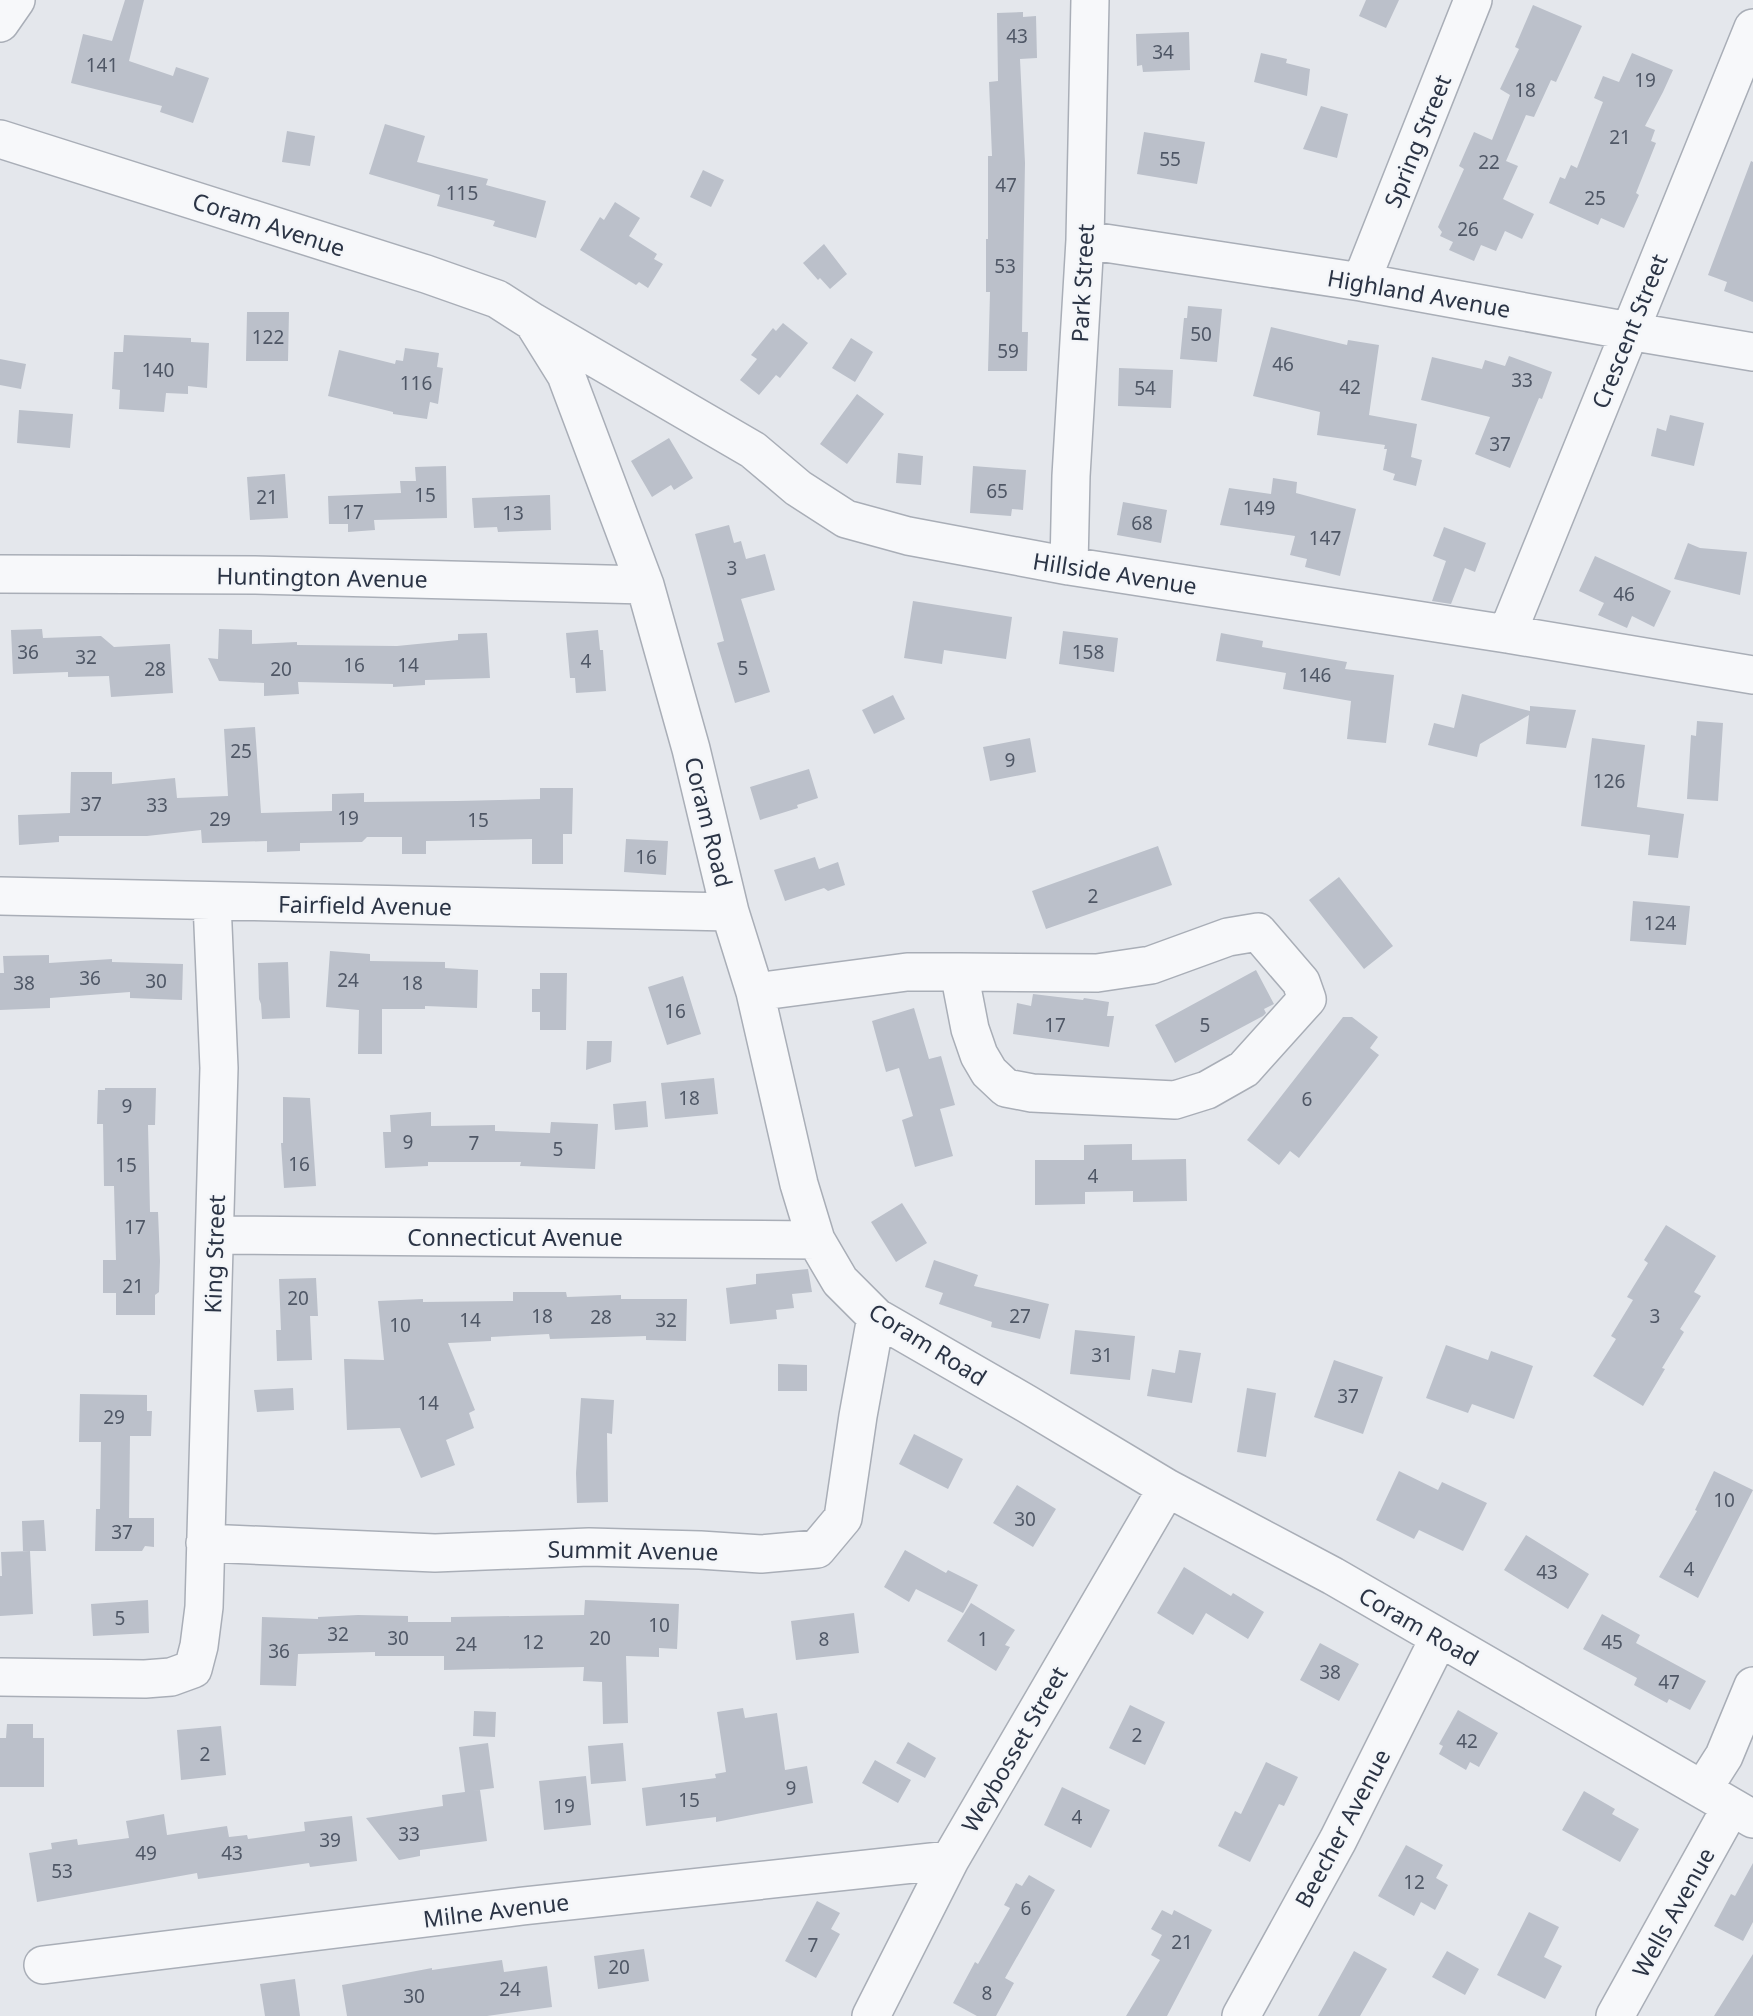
<svg xmlns="http://www.w3.org/2000/svg" width="1753" height="2016" font-family="'Noto Sans',sans-serif">
<style>
.building{fill:#bbc0ca}
.lines{fill:none;stroke-linecap:round;stroke-linejoin:round}
.minor-casing{stroke:#a9aeb7;stroke-width:40}
.minor{stroke:#f7f8fa;stroke-width:37}
.labels{text-anchor:middle;dominant-baseline:central;stroke-width:5;stroke-linejoin:round;paint-order:stroke}
.number-label{font-size:19px;fill:#4f5766}
.street-label{font-size:23px;fill:#2b3445;stroke:#f4f6f9}
</style>
<rect width="100%" height="100%" fill="#e4e7ec"/>
<path class="building" d="M125,0H144L129,61L173,76L176,67L209,78L193,123L160,112L162,106L71,83L83,34L112,41Z
M1366,0H1399L1386,28L1359,16Z
M1533,5L1582,26L1556,82L1551,80L1534,117L1526,115L1506,161L1518,166L1503,199L1534,214L1522,239L1505,231L1496,251L1481,245L1474,261L1449,250L1453,242L1440,236L1442,232L1438,227L1464,169L1459,166L1474,132L1492,140L1510,95L1500,89L1519,49L1515,47Z
M1023,12V17L1036,16L1037,58L1020,59L1025,163L1022,332H1028L1027,371H988L990,292H986V239H988V156H992L989,82L998,81L997,13Z
M1189,32L1190,70L1143,72L1142,65L1137,66L1136,34Z
M1261,53L1287,59L1286,63L1310,69L1307,96L1254,82Z
M1632,53L1673,70L1663,92L1645,126L1655,130L1651,141L1656,143L1636,193L1639,195L1624,228L1601,218L1598,225L1549,203L1560,177L1565,179L1571,165L1577,168L1603,102L1594,98L1603,76L1619,82Z
M1321,106L1348,114L1337,158L1303,149Z
M385,124L425,136L417,162L488,179L486,185L546,201L536,238L493,226L495,221L437,206L440,195L369,174Z
M287,131L315,136L310,166L282,162Z
M1144,132L1205,142L1197,184L1137,174Z
M1751,161L1753,162V302L1724,291L1727,282L1708,275Z
M703,170L724,180L711,207L690,197Z
M615,202L640,218L629,236L657,254L654,259L663,264L648,288L639,282L636,285L580,250L600,217L604,220Z
M824,244L847,274L830,289L820,278L818,280L803,263Z
M1188,306L1222,309L1217,362L1180,359L1184,318H1187Z
M247,312H289L288,361H246Z
M783,323L808,343L780,378L776,375L759,395L740,380L757,359L751,355L773,328L776,331Z
M1271,327L1347,345L1348,340L1379,345L1369,415L1417,424L1411,457L1422,460L1416,486L1393,480L1395,474L1383,470L1387,449H1384L1385,445L1317,435L1320,412L1253,396Z
M124,335L191,338V342L209,343L207,388L188,386V394L166,393L164,412L119,409L120,390L112,389L114,352H123Z
M851,338L873,352L855,382L832,368Z
M405,348L439,353L437,367L443,368L438,404L430,402L427,419L393,414V412L328,396L339,350L395,364L396,360L403,361Z
M1509,356L1552,372L1542,399L1539,398L1510,468L1475,454L1490,417L1421,400L1432,357L1482,369L1485,360L1505,366Z
M0,359L26,364L21,389L0,385Z
M1119,368L1173,370L1171,408L1118,406Z
M857,394L884,414L847,464L820,444Z
M19,410L73,414L70,448L17,443Z
M1670,415L1704,423L1694,466L1651,456L1657,428L1666,431Z
M669,438L693,478L674,490L671,485L652,497L631,461Z
M898,453L923,456L921,485L896,483Z
M446,466L447,518L374,520L375,530L348,532V524H329L328,496L401,493L400,481H416L415,467Z
M973,466L1026,470L1023,510L1012,509L1011,516L970,513Z
M285,474L288,518L250,520L247,477Z
M1273,478L1297,482L1296,493L1356,509L1340,576L1305,567L1307,559L1290,555L1295,536L1220,525L1229,488L1271,494Z
M550,495L551,530L498,532L497,527L474,528L472,498Z
M1123,502L1167,510L1161,543L1117,535Z
M729,525L734,543L741,541L746,559L765,554L775,590L741,599L770,692L735,703L717,643L724,641L695,534Z
M1444,527L1486,543L1475,572L1465,568L1451,604L1432,601L1446,561L1433,556Z
M1688,543L1700,548L1747,552L1740,595L1674,579Z
M1595,556L1671,591L1654,627L1632,616L1627,628L1598,615L1604,603L1579,591Z
M913,601L1012,617L1006,659L944,650L942,664L904,658Z
M42,629L43,638L101,636L114,647L170,644L173,693L111,697L109,676L68,677V672L13,674L11,630Z
M219,629L252,630V644L297,642V645L397,646L458,640V634L487,633L490,678L425,680V685L393,687V684L298,682L299,694L264,696V683L219,681L208,658L218,659Z
M598,630L600,650H603L606,691L576,693L575,678H570L566,633Z
M1063,631L1118,638L1114,672L1059,664Z
M1221,633L1263,641L1262,647L1347,662L1345,669L1394,675L1386,743L1347,739L1351,701L1283,689L1286,673L1216,661Z
M1462,694L1530,711V706L1576,710L1566,748L1526,744L1529,715L1480,744L1477,757L1428,745L1434,723L1454,728Z
M893,695L905,719L874,734L862,710Z
M1697,721L1723,723L1718,801L1687,799L1691,735L1696,736Z
M255,727L261,813L332,811V794L364,793V802L457,801L540,799V788H573L572,834H563V864H532V839L426,841V854H402V837H367L362,842L300,843V851L267,852V841L202,843L201,830L147,836H59V842L19,845L18,815L70,813L71,772H112V784L175,778L177,798L228,796L224,729Z
M1030,738L1036,772L990,781L983,747Z
M1592,738L1645,745L1637,807L1684,814L1678,858L1648,855L1650,835L1581,826Z
M809,769L818,798L797,805L798,808L760,820L750,787Z
M626,839L668,841L666,875L624,872Z
M1158,846L1172,885L1046,929L1032,891Z
M815,857L819,869L838,862L845,885L828,891L824,888L785,901L774,870Z
M1339,877L1393,946L1364,969L1309,900Z
M1633,901L1690,906L1686,945L1630,941Z
M330,951L370,954V961L445,962V968L478,970L477,1008L425,1006V1009H382V1054H358L359,1010L326,1007Z
M49,955V963L112,959V962L183,964L182,1000L130,998V992L50,998V1008L0,1010V973H4L3,956Z
M288,962L290,1018L262,1019L261,1004L259,999L258,963Z
M1256,970L1274,1004L1264,1009L1266,1013L1263,1016L1175,1063L1155,1025Z
M540,973H567L566,1030H540V1012H532V989H540Z
M683,976L701,1034L667,1045L648,987Z
M1033,994L1083,1000L1084,998L1109,1002L1107,1016H1114L1109,1047L1013,1034L1017,1003L1031,1006Z
M914,1008L929,1059L941,1056L955,1105L940,1109L953,1156L915,1167L902,1120L913,1116L899,1068L886,1072L872,1021Z
M1343,1017H1352L1378,1037L1370,1048L1379,1055L1299,1158L1290,1151L1279,1165L1247,1140Z
M587,1041H612L611,1062L586,1070Z
M714,1078L718,1114L665,1119L661,1083Z
M105,1088H156L155,1125H148L150,1212H158L160,1261L159,1292L155,1295V1315H116V1293H103V1260H116L114,1186H104L103,1124H97L98,1090H105Z
M283,1097L310,1098L316,1186L284,1188L281,1143H283Z
M646,1101L648,1127L615,1130L613,1104Z
M431,1112V1126L495,1125V1131L550,1133L551,1122L598,1124L595,1169L520,1166L521,1162H428V1166L385,1168L383,1132H391L390,1115Z
M1132,1144V1160L1186,1159L1187,1201L1133,1202V1191L1085,1192V1204L1035,1205V1160H1084V1145Z
M902,1203L927,1243L896,1262L871,1222Z
M1666,1225L1716,1256L1694,1292L1701,1296L1680,1329L1684,1332L1662,1368L1665,1369L1643,1406L1593,1376L1616,1339L1611,1336L1633,1300L1627,1297L1648,1263L1644,1260Z
M934,1260L978,1275L974,1286L1049,1304L1040,1339L991,1327L992,1322L939,1304L943,1293L925,1287Z
M808,1269L812,1292L792,1294L794,1308L776,1310L777,1319L730,1324L726,1288L756,1284V1274Z
M316,1278L318,1316H310L312,1360L277,1361L276,1330H281L279,1279Z
M513,1292H566L567,1297L621,1295V1299H687L686,1341L646,1340V1336L550,1339L549,1334L491,1337V1341L448,1343L475,1410L469,1413L474,1428L446,1440L455,1465L421,1478L400,1428L347,1430L344,1359L384,1360L378,1301L423,1299V1302L513,1301Z
M1075,1330L1135,1336L1130,1380L1070,1374Z
M1446,1345L1488,1360L1491,1351L1533,1366L1514,1419L1472,1404L1468,1413L1426,1398Z
M1179,1350L1201,1353L1192,1403L1147,1396L1152,1369L1175,1373Z
M1334,1360L1383,1377L1363,1434L1314,1417Z
M778,1364L807,1365V1391H778Z
M293,1388L294,1410L257,1412L254,1390Z
M1247,1388L1276,1393L1266,1457L1237,1452Z
M80,1394L147,1395V1411H152L151,1436H130L129,1518H154V1547L145,1546L142,1551H95L96,1509H100L101,1442H79Z
M581,1398L614,1400L612,1434L607,1433L608,1502L577,1503L576,1473Z
M914,1434L963,1459L948,1489L899,1464Z
M1399,1471L1438,1490L1442,1482L1487,1503L1463,1551L1419,1530L1414,1539L1376,1520Z
M1714,1471L1753,1490L1698,1598L1659,1577L1697,1511L1695,1510Z
M1017,1485L1056,1509L1033,1547L993,1523Z
M44,1520L46,1551H23L22,1521Z
M1526,1535L1589,1574L1568,1609L1504,1570Z
M905,1550L946,1573L948,1570L978,1585L963,1613L916,1589L909,1602L884,1587Z
M30,1551L33,1614L0,1616V1576H2L1,1552Z
M1184,1567L1231,1596L1233,1593L1264,1612L1248,1639L1206,1613L1193,1635L1157,1613Z
M148,1600L149,1633L93,1636L91,1604Z
M585,1600L679,1604L677,1649L659,1648V1657L626,1656L628,1723L603,1724L602,1682L583,1681L584,1667L444,1670V1656H375V1652L298,1654L296,1686L260,1685L262,1617L318,1619V1617L358,1615L408,1616V1622H451V1617L584,1615Z
M971,1603L1015,1630L1005,1645L1010,1647L996,1671L947,1641Z
M854,1613L859,1653L796,1660L791,1621Z
M1602,1614L1640,1635L1636,1643L1706,1681L1690,1710L1669,1699L1667,1703L1634,1685L1637,1678L1583,1649Z
M1320,1643L1359,1664L1339,1701L1300,1680Z
M1130,1705L1165,1722L1145,1765L1109,1748Z
M743,1708L745,1718L777,1713L785,1770L807,1766L813,1803L716,1822V1817L646,1826L642,1788L716,1778L715,1774L726,1772L717,1712Z
M1458,1710L1498,1733L1479,1767L1470,1762L1466,1770L1439,1754L1443,1746L1439,1744Z
M474,1711L496,1712L495,1737L473,1736Z
M7,1724H33V1738H44V1787H0V1738H6Z
M221,1726L226,1775L181,1780L177,1730Z
M908,1742L936,1758L925,1778L896,1763Z
M488,1743L494,1788L465,1792L459,1747Z
M623,1743L626,1781L591,1784L588,1746Z
M875,1760L911,1780L898,1803L862,1783Z
M1266,1762L1298,1777L1284,1806L1279,1804L1250,1862L1218,1846L1235,1811L1241,1814Z
M586,1776L591,1825L544,1830L539,1781Z
M1062,1787L1110,1810L1091,1848L1044,1825Z
M480,1790L487,1841L420,1850V1856L399,1860L366,1818L443,1806L442,1795Z
M1584,1791L1615,1809L1612,1814L1639,1829L1620,1862L1562,1830Z
M164,1814L167,1835L227,1826L229,1837L247,1835L248,1839L305,1831L304,1822L352,1816L357,1861L310,1867L309,1863L198,1879L197,1873L37,1902L29,1853L52,1849L51,1843L77,1839L78,1845L129,1838L126,1821Z
M1406,1845L1443,1865L1436,1878L1448,1885L1435,1910L1421,1902L1414,1916L1378,1896Z
M1753,1863V1922L1743,1941L1714,1926L1731,1894L1735,1896Z
M1029,1875L1055,1890L1005,1978L1014,1983L996,2016H977L953,2003L975,1962L978,1964L1010,1908L1004,1905L1016,1883L1022,1886Z
M817,1901L840,1913L831,1929L840,1934L816,1978L785,1961Z
M1162,1910L1172,1915L1174,1910L1212,1930L1167,2016H1126L1160,1960L1151,1955L1162,1935L1151,1929Z
M1529,1912L1559,1927L1544,1957L1562,1966L1545,1999L1497,1975Z
M644,1949L649,1981L598,1989L594,1956Z
M1354,1951L1387,1969L1360,2016H1318Z
M1447,1951L1479,1969L1465,1995L1432,1977Z
M1753,1954V2016H1714Z
M502,1960L504,1972L547,1966L552,2007L487,2016H347L342,1985L432,1968V1970Z
M295,1979L300,2016H265L260,1984Z"/>
<g class="lines">
<defs>
<path id="minor" d="M0,23L16,0
M0,139L426,274L497,299L533,322L753,450L798,488L846,519L908,536L1069,566L1507,634L1753,675
M1085,240L1361,282L1629,331L1753,352
M1361,282L1473,0
M533,322L566,375L645,585L691,749L730,912L755,992L799,1184L816,1240L840,1281L876,1317L1027,1404L1167,1488L1333,1576L1753,1819
M1069,566L1071,476L1085,240L1090,0
M0,574L255,575L645,585
M1507,634L1753,28
M0,896L730,912
M755,992L907,972H959L970,1029L979,1055L989,1072L1006,1088L1032,1093L1175,1100L1207,1090L1244,1069L1307,999L1301,982L1258,932L1228,937L1151,965L1097,973L959,972
M215,1235L816,1240
M205,1543L435,1553L589,1547L700,1550L761,1554L817,1549L843,1518L858,1416L876,1317
M0,1677L145,1679L171,1677L193,1669L199,1646L204,1607L219,1068L212,902
M1703,1789L1724,1756L1753,1686
M43,1965L523,1906L950,1860
M871,2016L950,1860L1167,1488
M1241,2016L1338,1840L1439,1638
M1615,2016L1731,1807"/>
</defs>
<use href="#minor" class="minor-casing"/>
<use href="#minor" class="minor"/>
</g>
<g class="labels">
<g class="number-label">
<text x="1017" y="36">43</text>
<text x="1163" y="52">34</text>
<text x="102" y="65">141</text>
<text x="1645" y="80">19</text>
<text x="1525" y="90">18</text>
<text x="1620" y="137">21</text>
<text x="1170" y="159">55</text>
<text x="1489" y="162">22</text>
<text x="1006" y="185">47</text>
<text x="462" y="193">115</text>
<text x="1595" y="198">25</text>
<text x="1468" y="229">26</text>
<text x="1005" y="266">53</text>
<text x="1201" y="334">50</text>
<text x="268" y="337">122</text>
<text x="1008" y="351">59</text>
<text x="1283" y="364">46</text>
<text x="158" y="370">140</text>
<text x="1522" y="380">33</text>
<text x="416" y="383">116</text>
<text x="1350" y="387">42</text>
<text x="1145" y="388">54</text>
<text x="1500" y="444">37</text>
<text x="997" y="491">65</text>
<text x="425" y="495">15</text>
<text x="267" y="497">21</text>
<text x="1259" y="508">149</text>
<text x="353" y="512">17</text>
<text x="513" y="513">13</text>
<text x="1142" y="523">68</text>
<text x="1325" y="538">147</text>
<text x="732" y="568">3</text>
<text x="1624" y="594">46</text>
<text x="28" y="652">36</text>
<text x="1088" y="652">158</text>
<text x="86" y="657">32</text>
<text x="586" y="661">4</text>
<text x="354" y="665">16</text>
<text x="408" y="665">14</text>
<text x="743" y="668">5</text>
<text x="155" y="669">28</text>
<text x="281" y="669">20</text>
<text x="1315" y="675">146</text>
<text x="241" y="751">25</text>
<text x="1010" y="760">9</text>
<text x="1609" y="781">126</text>
<text x="91" y="804">37</text>
<text x="157" y="805">33</text>
<text x="348" y="818">19</text>
<text x="220" y="819">29</text>
<text x="478" y="820">15</text>
<text x="646" y="857">16</text>
<text x="1093" y="896">2</text>
<text x="1660" y="923">124</text>
<text x="90" y="978">36</text>
<text x="348" y="980">24</text>
<text x="156" y="981">30</text>
<text x="24" y="983">38</text>
<text x="412" y="983">18</text>
<text x="675" y="1011">16</text>
<text x="1055" y="1025">17</text>
<text x="1205" y="1025">5</text>
<text x="689" y="1098">18</text>
<text x="1307" y="1099">6</text>
<text x="127" y="1106">9</text>
<text x="408" y="1142">9</text>
<text x="474" y="1143">7</text>
<text x="558" y="1149">5</text>
<text x="299" y="1164">16</text>
<text x="126" y="1165">15</text>
<text x="1093" y="1176">4</text>
<text x="135" y="1227">17</text>
<text x="133" y="1286">21</text>
<text x="298" y="1298">20</text>
<text x="542" y="1316">18</text>
<text x="1020" y="1316">27</text>
<text x="1655" y="1316">3</text>
<text x="601" y="1317">28</text>
<text x="470" y="1320">14</text>
<text x="666" y="1320">32</text>
<text x="400" y="1325">10</text>
<text x="1102" y="1355">31</text>
<text x="1348" y="1396">37</text>
<text x="428" y="1403">14</text>
<text x="114" y="1417">29</text>
<text x="1724" y="1500">10</text>
<text x="1025" y="1519">30</text>
<text x="122" y="1532">37</text>
<text x="1689" y="1569">4</text>
<text x="1547" y="1572">43</text>
<text x="120" y="1618">5</text>
<text x="659" y="1625">10</text>
<text x="338" y="1634">32</text>
<text x="398" y="1638">30</text>
<text x="600" y="1638">20</text>
<text x="824" y="1639">8</text>
<text x="983" y="1639">1</text>
<text x="533" y="1642">12</text>
<text x="1612" y="1642">45</text>
<text x="466" y="1644">24</text>
<text x="279" y="1651">36</text>
<text x="1330" y="1672">38</text>
<text x="1669" y="1682">47</text>
<text x="1137" y="1735">2</text>
<text x="1467" y="1741">42</text>
<text x="205" y="1754">2</text>
<text x="791" y="1788">9</text>
<text x="689" y="1800">15</text>
<text x="564" y="1806">19</text>
<text x="1077" y="1817">4</text>
<text x="409" y="1834">33</text>
<text x="330" y="1840">39</text>
<text x="146" y="1853">49</text>
<text x="232" y="1853">43</text>
<text x="62" y="1871">53</text>
<text x="1414" y="1882">12</text>
<text x="1026" y="1908">6</text>
<text x="1182" y="1942">21</text>
<text x="813" y="1945">7</text>
<text x="619" y="1967">20</text>
<text x="510" y="1989">24</text>
<text x="987" y="1993">8</text>
<text x="414" y="1996">30</text>
</g>
<g class="street-label">
<text transform="translate(1417 141) rotate(-68)">Spring Street</text>
<text transform="translate(269 224) rotate(18)">Coram Avenue</text>
<text transform="translate(1082 283) rotate(-87)">Park Street</text>
<text transform="translate(1419 293) rotate(10)">Highland Avenue</text>
<text transform="translate(1629 331) rotate(-68)">Crescent Street</text>
<text transform="translate(1115 573) rotate(9)">Hillside Avenue</text>
<text transform="translate(322 577) rotate(1)">Huntington Avenue</text>
<text transform="translate(709 822) rotate(76)">Coram Road</text>
<text transform="translate(365 905) rotate(1)">Fairfield Avenue</text>
<text x="515" y="1237">Connecticut Avenue</text>
<text transform="translate(214 1254) rotate(-88)">King Street</text>
<text transform="translate(928 1344) rotate(32)">Coram Road</text>
<text transform="translate(633 1550) rotate(1)">Summit Avenue</text>
<text transform="translate(1419 1626) rotate(30)">Coram Road</text>
<text transform="translate(1014 1749) rotate(-60)">Weybosset Street</text>
<text transform="translate(1342 1828) rotate(-62)">Beecher Avenue</text>
<text transform="translate(496 1910) rotate(-7)">Milne Avenue</text>
<text transform="translate(1673 1912) rotate(-61)">Wells Avenue</text>
</g>
</g>
</svg>
